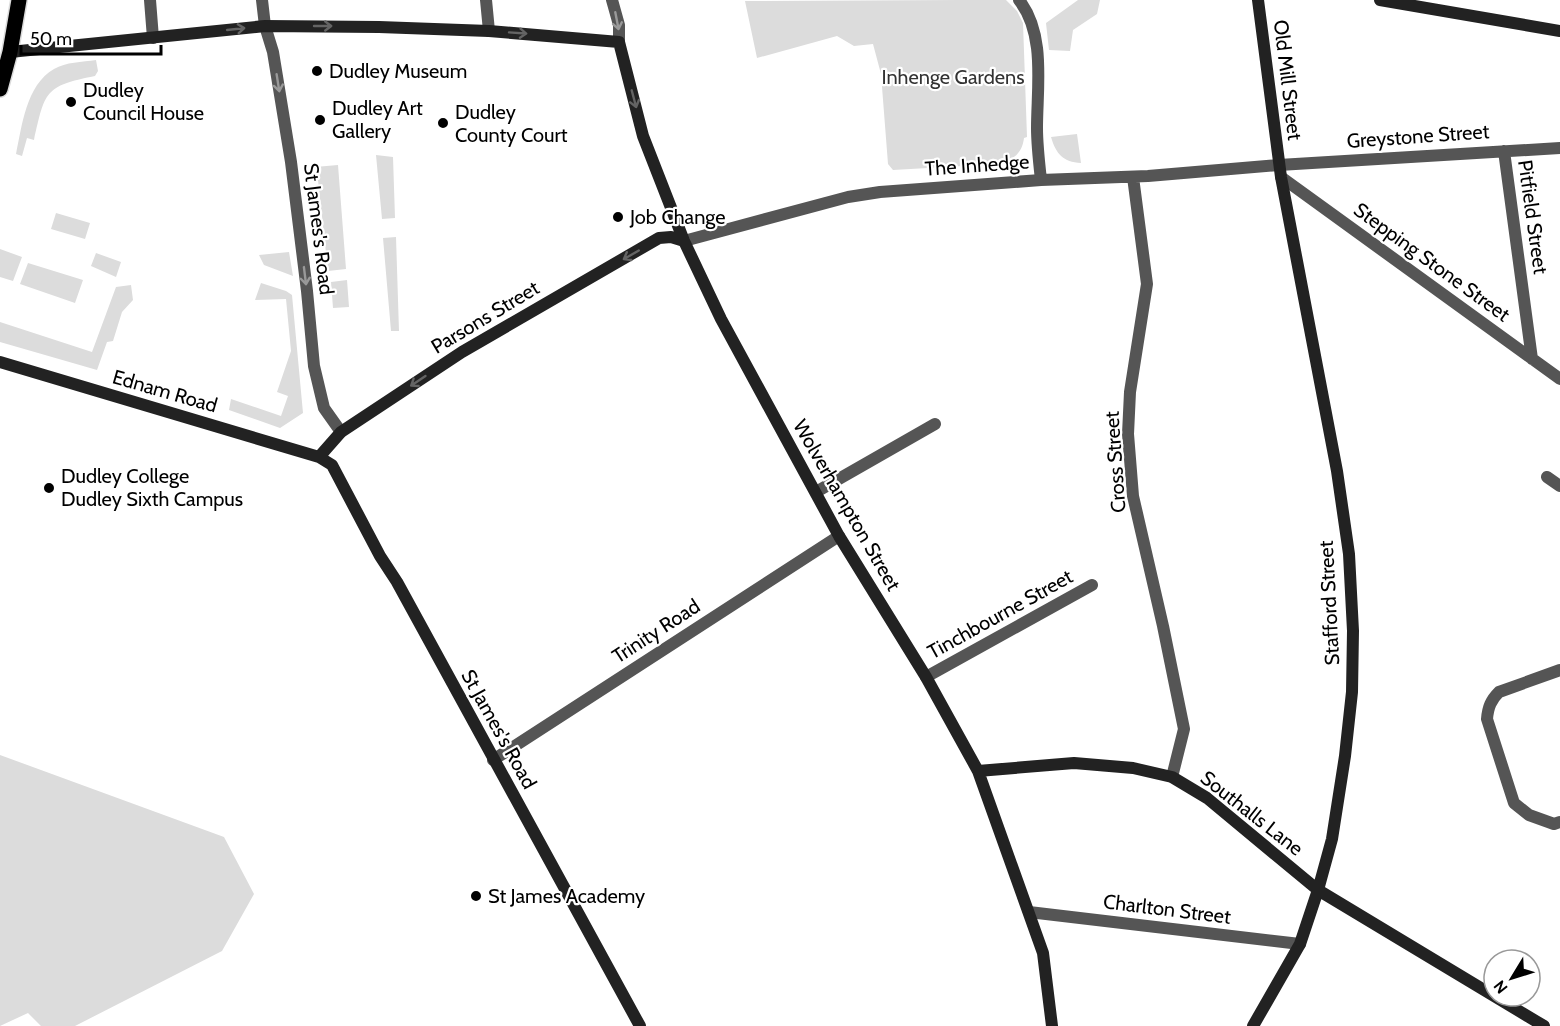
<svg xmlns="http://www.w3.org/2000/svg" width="1560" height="1026" font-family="Cabin,sans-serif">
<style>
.green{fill:#dcdcdc}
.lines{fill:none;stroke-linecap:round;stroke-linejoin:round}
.primary-casing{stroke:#dbdbdb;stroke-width:18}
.street{stroke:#555;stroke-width:12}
.secondary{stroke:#222;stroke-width:12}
.primary{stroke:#000;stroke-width:15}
.oneway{stroke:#999}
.oneway2{stroke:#646464}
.poi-dot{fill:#000;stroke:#fff;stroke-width:2}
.labels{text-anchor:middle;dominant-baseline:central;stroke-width:4.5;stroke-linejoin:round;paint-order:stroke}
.poi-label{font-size:20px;fill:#000;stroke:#fff;text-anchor:start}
.park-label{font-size:20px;fill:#333;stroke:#fff}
.street-label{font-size:20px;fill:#000;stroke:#fff}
</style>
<rect width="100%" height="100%" fill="#fff"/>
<path class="green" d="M960,0H1006L1017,11L1023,23L1027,137L1024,138C1022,154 1013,160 998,164L893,170L888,164L881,74L873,44L854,46L837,36L757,58L745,1Z
M1078,0H1100L1097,14L1073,30L1070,51L1049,50L1046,23Z
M96,60L98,71L95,76C44,86 45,92 34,140L27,138L22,156L16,154C22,126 26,85 54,69C66,62 82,62 96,60Z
M1077,134L1081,163C1063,162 1056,154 1051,137Z
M376,155L393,157L395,218L382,219Z
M338,165L346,269L328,271L318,180L315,167Z
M56,213L90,223L85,239L51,229Z
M396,237L399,331H391L383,238Z
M0,249L22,257L13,281L0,277Z
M289,252L293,276L264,265L259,255Z
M96,253L121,262L116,277L91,266Z
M28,263L83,280L75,303L20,284Z
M347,280L349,307L333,308L331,282Z
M261,283L286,291L292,295L303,413L280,428L229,410L231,399L281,416L288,396L277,392L291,351L286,299L255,300Z
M131,285L133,300L122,312L113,341L107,342L97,370L0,342V322L92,352L116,287Z
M0,755L224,837L254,894L222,951L75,1026H41L28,1013L0,1026Z"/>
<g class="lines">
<defs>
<path id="primary" d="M0,89L10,52L19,0"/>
</defs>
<use href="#primary" class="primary-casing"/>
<path class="street" d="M150,0L153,38
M262,0L265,26L273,52L291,162L307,291L314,366L324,408L341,432
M486,0L489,31
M612,0L619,25V42
M1019,0C1046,34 1037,87 1037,128C1037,145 1039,162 1041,180
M1504,151L1532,359
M1133,177L1147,284L1130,392L1128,434L1133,496L1163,626L1184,729L1172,777
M1281,177L1560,379
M684,241L848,197L880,192L1041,180L1148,176L1279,165L1560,148
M1547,477L1560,486
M816,492L935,424
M1560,670L1499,692C1491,700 1488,707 1487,719L1514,803L1529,815L1554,824L1560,822
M926,677L1092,585
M493,760L839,536
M1029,912L1300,944"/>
<path class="secondary" d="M1380,0L1560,31
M10,52L265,26L379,27L489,31L619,42L643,136L684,241L721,319L839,536L926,677L978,771L1043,953L1052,1026
M0,362L319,457L332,465L380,556L397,582L640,1026
M319,457L341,432L462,352L659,238L671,237L684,241
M978,771L1074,763L1133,768L1172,777L1207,798L1318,890L1544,1026
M1253,1026L1300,944L1318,890L1332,839L1345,756L1352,692L1353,631L1349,554L1337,471L1281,177L1258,0"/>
<use href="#primary" class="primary"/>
</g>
<defs><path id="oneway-shaft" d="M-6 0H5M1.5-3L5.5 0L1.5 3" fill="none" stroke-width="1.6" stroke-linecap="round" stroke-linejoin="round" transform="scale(1.5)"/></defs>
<g class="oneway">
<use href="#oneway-shaft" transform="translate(617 21) rotate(79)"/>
<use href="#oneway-shaft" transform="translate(278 83) rotate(81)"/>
<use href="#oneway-shaft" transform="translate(305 276) rotate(83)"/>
</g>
<g class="oneway2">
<use href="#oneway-shaft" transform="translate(323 26)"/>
<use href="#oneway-shaft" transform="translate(236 29) rotate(-6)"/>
<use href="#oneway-shaft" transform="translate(518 33) rotate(4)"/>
<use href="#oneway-shaft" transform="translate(634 99) rotate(75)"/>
<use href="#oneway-shaft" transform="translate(631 255) rotate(150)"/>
<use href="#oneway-shaft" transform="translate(418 381) rotate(146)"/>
</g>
<g class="poi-dot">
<circle cx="317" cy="71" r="6"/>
<circle cx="71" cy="102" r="6"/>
<circle cx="320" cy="120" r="6"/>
<circle cx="443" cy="123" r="6"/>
<circle cx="618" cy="217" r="6"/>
<circle cx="49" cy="488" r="6"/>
<circle cx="476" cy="896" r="6"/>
</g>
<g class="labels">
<g class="poi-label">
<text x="329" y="71">Dudley Museum</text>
<text x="83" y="90">Dudley<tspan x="83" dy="23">Council House</tspan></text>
<text x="332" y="108">Dudley Art<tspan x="332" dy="23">Gallery</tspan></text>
<text x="455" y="112">Dudley<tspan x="455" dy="23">County Court</tspan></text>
<text x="630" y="217">Job Change</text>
<text x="61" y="476">Dudley College<tspan x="61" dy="23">Dudley Sixth Campus</tspan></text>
<text x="488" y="896">St James Academy</text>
</g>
<g class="park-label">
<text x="953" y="77">Inhenge Gardens</text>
</g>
<g class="street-label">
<text transform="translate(1288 80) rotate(83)">Old Mill Street</text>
<text transform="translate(1418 136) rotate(-4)">Greystone Street</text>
<text transform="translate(977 165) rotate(-4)">The Inhedge</text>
<text transform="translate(1533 217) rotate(82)">Pitfield Street</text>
<text transform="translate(319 229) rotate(83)">St James's Road</text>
<text transform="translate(1432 262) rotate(36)">Stepping Stone Street</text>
<text transform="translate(485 317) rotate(-31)">Parsons Street</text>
<text transform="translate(165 391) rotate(16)">Ednam Road</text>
<text transform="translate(1115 462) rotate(-94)">Cross Street</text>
<text transform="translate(847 505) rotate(60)">Wolverhampton Street</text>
<text transform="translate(1329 603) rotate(-93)">Stafford Street</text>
<text transform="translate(1000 614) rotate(-29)">Tinchbourne Street</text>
<text transform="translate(656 631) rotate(-33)">Trinity Road</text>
<text transform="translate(499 729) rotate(61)">St James's Road</text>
<text transform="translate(1252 813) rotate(38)">Southalls Lane</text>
<text transform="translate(1167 909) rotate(7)">Charlton Street</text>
</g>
</g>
<g transform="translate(1512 978) rotate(232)"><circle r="28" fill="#ffffff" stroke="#999999" stroke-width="1.5"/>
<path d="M0-4.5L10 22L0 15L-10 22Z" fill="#000000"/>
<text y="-9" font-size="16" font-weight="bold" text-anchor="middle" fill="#000000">N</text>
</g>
<path d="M21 45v9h140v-9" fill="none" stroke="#000000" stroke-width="3"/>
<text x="30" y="45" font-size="18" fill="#000000" stroke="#ffffff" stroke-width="4.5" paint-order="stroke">50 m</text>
</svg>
